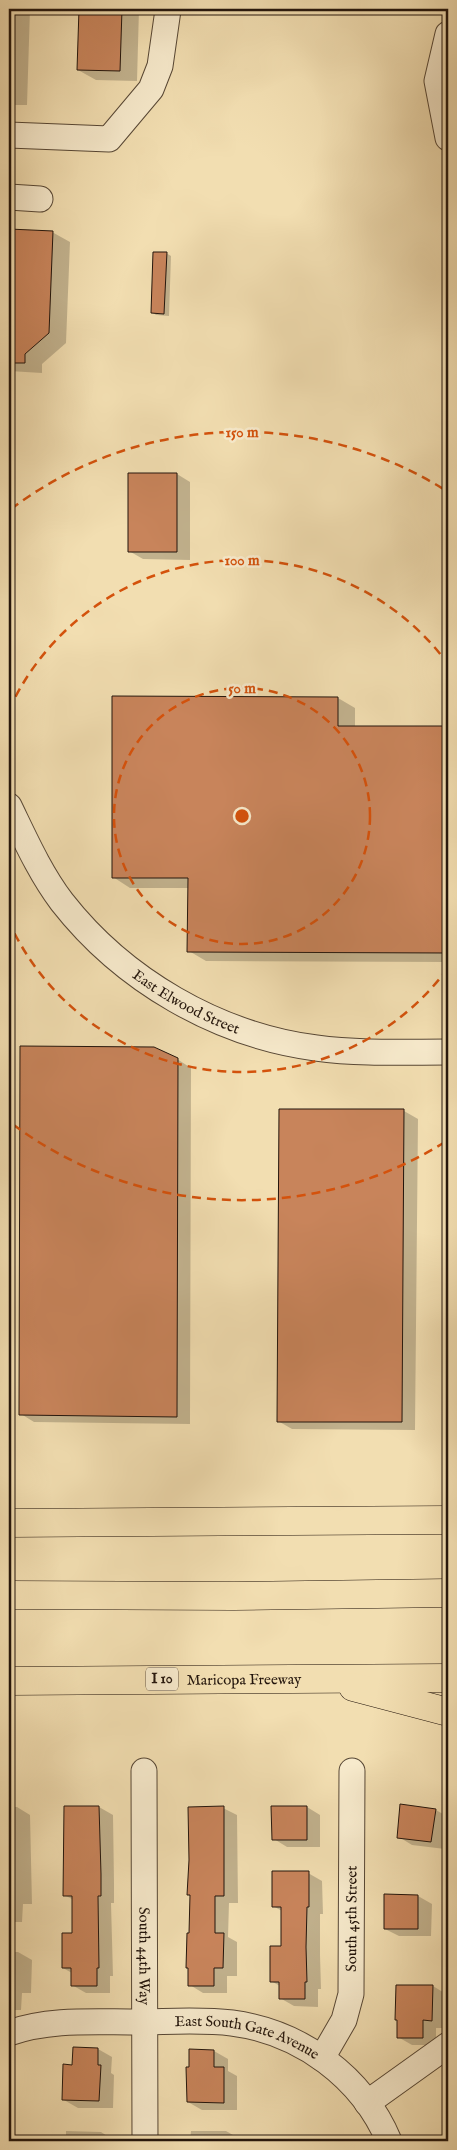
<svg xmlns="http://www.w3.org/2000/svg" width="457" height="2150" font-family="'IM FELL English',serif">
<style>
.shadow{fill:#0003}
.building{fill:#c8845b;stroke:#23150c}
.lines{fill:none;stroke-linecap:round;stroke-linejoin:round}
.minor-casing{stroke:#574735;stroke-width:27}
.highway-casing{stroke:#23150c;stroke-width:29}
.minor{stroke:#f7eacc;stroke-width:25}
.highway{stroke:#f2deb1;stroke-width:28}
.ring{fill:none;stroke:#d4520c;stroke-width:2.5;stroke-dasharray:9 6}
.labels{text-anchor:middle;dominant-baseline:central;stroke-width:5;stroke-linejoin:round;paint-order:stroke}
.shield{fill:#f7eacc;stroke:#635546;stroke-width:1}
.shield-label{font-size:14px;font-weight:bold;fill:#23150c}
.street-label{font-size:15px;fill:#23150c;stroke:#f7eacc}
.centre{fill:#d4520c;stroke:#f7eacc;stroke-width:2.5}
.ring-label{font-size:15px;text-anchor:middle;font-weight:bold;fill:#d4520c;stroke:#f7eacc;stroke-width:5;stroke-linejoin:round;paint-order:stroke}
</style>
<rect width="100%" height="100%" fill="#f2deb1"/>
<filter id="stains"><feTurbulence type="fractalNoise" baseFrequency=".004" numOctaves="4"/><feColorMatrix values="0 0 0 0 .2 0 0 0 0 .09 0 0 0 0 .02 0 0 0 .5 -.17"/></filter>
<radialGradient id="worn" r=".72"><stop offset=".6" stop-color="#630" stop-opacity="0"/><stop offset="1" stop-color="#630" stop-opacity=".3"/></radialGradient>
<path class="shadow" d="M9,9H30L27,105H9Z
M80,9H139L137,81L96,80L78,70Z
M9,231L52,232L70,242L66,343L42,364V373L9,371Z
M166,253L171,256L169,316L156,315L152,312Z
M177,474L190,482V560L143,559L129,551Z
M114,697L338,698L355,708V727L448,728V962L206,961L189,951V888H130L113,877Z
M177,1059L191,1068L190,1424L34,1422L21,1414Z
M404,1111L418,1119L415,1430L292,1429L278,1421Z
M9,1807H17L30,1815L32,1904H23L22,1922H9Z
M65,1807H99L113,1815L114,1882V1903H111L113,1976H110V1993H86L72,1985V1973L63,1968L73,1934L74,1900L64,1895Z
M307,1807L320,1815V1847H287L274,1839Z
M223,1808L237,1815L238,1903H229L228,1937L237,1942V1976H227V1993H203L190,1985L191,1896L188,1895Z
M436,1810L448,1817L445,1849L412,1845L399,1837Z
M308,1873L322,1881L323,1914H320V1955L321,1989H318V2007L294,2006L280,1998V1986L271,1981L282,1948V1911L273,1906Z
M418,1896L432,1904L431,1936H399L385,1929Z
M9,1952H18L32,1960L31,1993H22L21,2010H9Z
M433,1986L446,1994V2028H436V2045H412L398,2037Z
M98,2049L112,2057L111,2073L114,2075L113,2108H78L64,2100L74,2066Z
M190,2051H214L228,2059V2071L237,2076V2110H202L188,2102Z
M66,2131L101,2132L115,2141H66Z
M191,2131H226L240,2139V2141H190Z"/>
<path class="building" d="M79,9H122L120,71L77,70Z
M9,229L53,231L49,333L25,354V363H9Z
M153,252H167L164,314L151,313Z
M128,473H177V552H128Z
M112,696L338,697V726H448V953L187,952L188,878H112Z
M20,1046L154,1047L178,1058L177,1417L19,1415Z
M279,1109H404L402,1422H277Z
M400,1804L436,1809L431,1842L397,1838Z
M64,1806H99L101,1874V1896H98L99,1968H97V1986H71V1968H62V1933H72V1896H63Z
M224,1806V1896H215V1933H224L223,1968H214V1986H188V1968H186L187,1933H189L190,1895H187L189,1860L188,1807Z
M271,1806H307V1840H272Z
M272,1871H309V1907H307L306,1947L307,1982H305V1999H279V1982H270V1946H281V1907H272Z
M384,1894L418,1895V1929H384Z
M396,1985H433L432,2021L423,2020V2038H397V2020H395Z
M73,2047L98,2048V2065H101L99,2101L62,2100L63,2064L72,2065Z
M189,2049L214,2050V2067H224V2103L187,2102L186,2067H189Z"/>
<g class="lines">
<defs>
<g id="minor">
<path d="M448,34L437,81L448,138"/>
<path d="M9,135L109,139L151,89L160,66L168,10"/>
<path d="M9,197L40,199"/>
<path id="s1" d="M9,806C25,839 40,873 62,902C123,980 217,1035 316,1048C359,1054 405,1052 448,1052"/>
<path id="s2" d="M144,1771L145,2141"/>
<path id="s3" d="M9,2033C49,2019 91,2022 133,2022C166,2022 200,2019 232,2023C301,2032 362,2077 389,2141"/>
<path id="s4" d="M322,2058L344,2020L351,1994L352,1771"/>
<path d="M367,2103L448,2045"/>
</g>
<g id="highway">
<path d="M9,1523L448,1520"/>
<path d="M9,1595L234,1596L448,1593"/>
<path id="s5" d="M9,1681L448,1678"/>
<path d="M353,1687L448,1712"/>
</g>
</defs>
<use href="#minor" class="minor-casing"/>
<use href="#highway" class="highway-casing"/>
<use href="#minor" class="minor"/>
<use href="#highway" class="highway"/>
</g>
<g class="ring">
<circle cx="242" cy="816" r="128"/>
<path d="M448 968A256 256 0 0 1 9 922M9 710A256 256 0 0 1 448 664"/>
<path d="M445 1142A384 384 0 0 1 11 1123M11 509A384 384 0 0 1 445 490"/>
</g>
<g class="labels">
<rect class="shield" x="146" y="1667.5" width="32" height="23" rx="4"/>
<g class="shield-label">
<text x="162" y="1679">I 10</text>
</g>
<g class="street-label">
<text stroke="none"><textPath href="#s1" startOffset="271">East Elwood Street</textPath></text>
<text stroke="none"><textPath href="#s5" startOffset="235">Maricopa Freeway</textPath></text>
<text stroke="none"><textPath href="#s4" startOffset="146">South 45th Street</textPath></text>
<text stroke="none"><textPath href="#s2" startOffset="185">South 44th Way</textPath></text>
<text stroke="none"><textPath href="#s3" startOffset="242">East South Gate Avenue</textPath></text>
</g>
</g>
<circle cx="242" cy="816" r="8" class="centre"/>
<g class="ring-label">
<text x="242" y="437">150 m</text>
<text x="242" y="565">100 m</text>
<text x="242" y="693">50 m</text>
</g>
<rect width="457" height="2150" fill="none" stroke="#f2deb1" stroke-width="30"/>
<rect x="10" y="10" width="437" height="2130" fill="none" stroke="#23150c" stroke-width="2.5"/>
<rect x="15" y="15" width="427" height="2120" fill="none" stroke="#23150c"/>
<rect width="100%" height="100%" filter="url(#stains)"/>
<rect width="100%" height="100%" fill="url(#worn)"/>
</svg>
